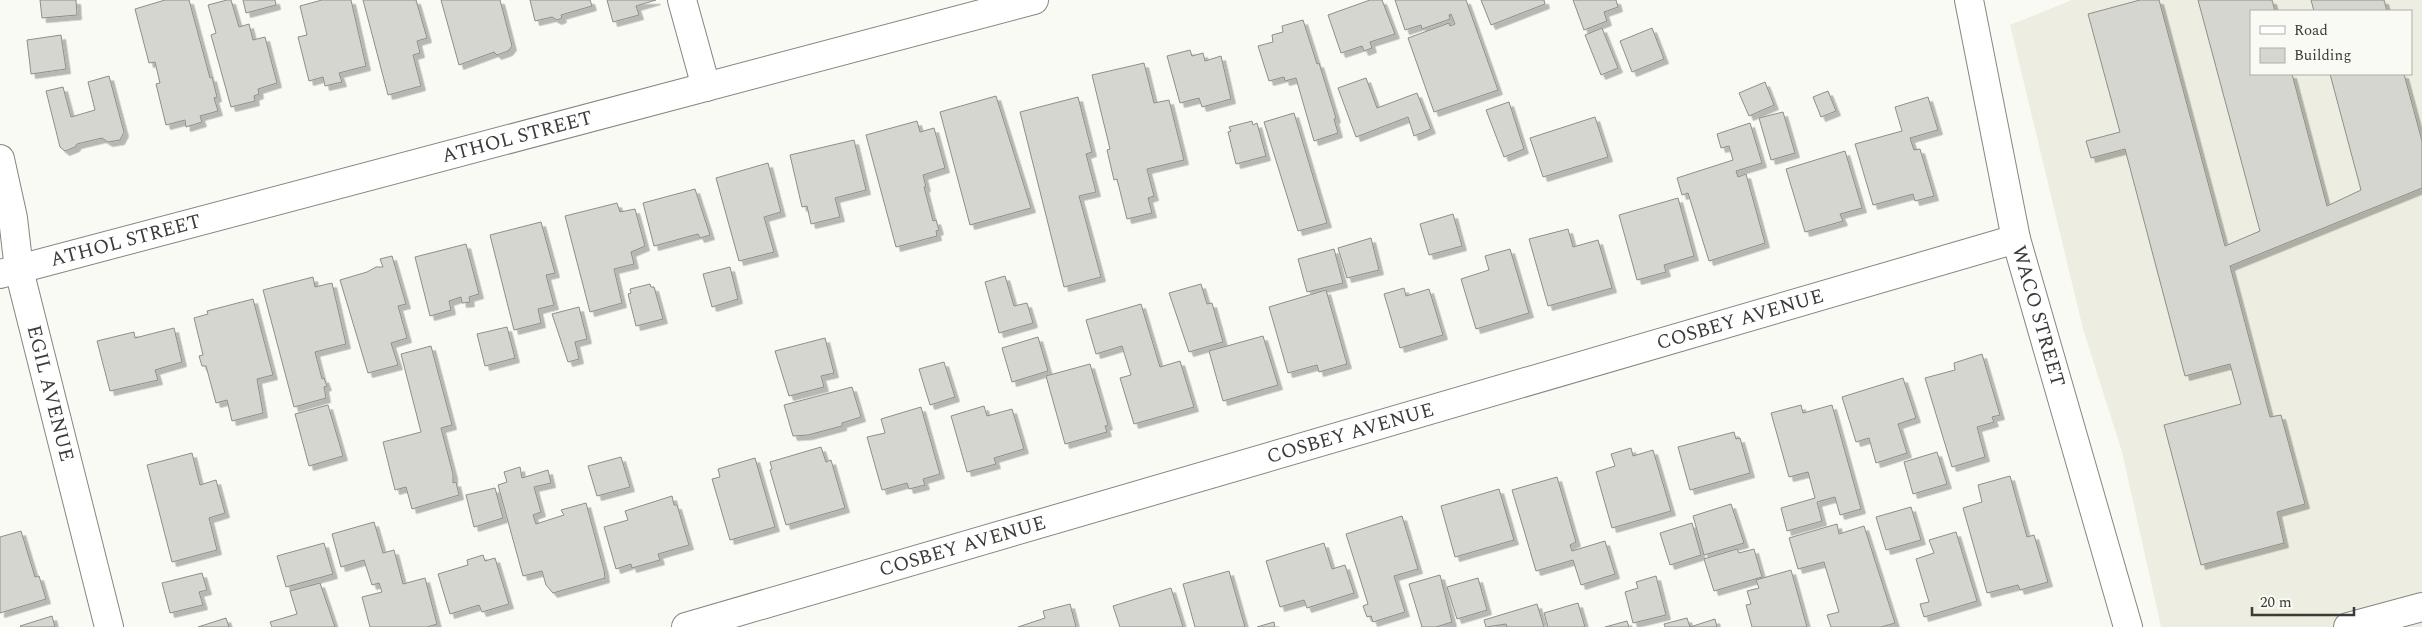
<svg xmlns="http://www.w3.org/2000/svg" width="2422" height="627" font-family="Spectral,serif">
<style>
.built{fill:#eeede1;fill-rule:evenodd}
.building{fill:#d6d6d1;stroke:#8f8e89;filter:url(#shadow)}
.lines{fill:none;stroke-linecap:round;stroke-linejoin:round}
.minor-casing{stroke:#868681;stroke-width:30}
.minor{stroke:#fff;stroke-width:28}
.labels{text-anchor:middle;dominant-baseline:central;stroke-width:4;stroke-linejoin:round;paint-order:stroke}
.street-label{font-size:20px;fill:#3b3b38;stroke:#fafaf4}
</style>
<defs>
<filter id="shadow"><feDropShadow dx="4.5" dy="4.5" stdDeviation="0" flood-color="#0004"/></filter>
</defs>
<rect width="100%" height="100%" fill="#fafaf4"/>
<path class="built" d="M2072,0H2422V627H2161L2122,452L2083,329L2010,25ZM2251,11H2411V74H2251Z"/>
<path class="building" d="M40,0H76L77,15L42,18Z
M165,0H189L210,78L212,77L217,97L214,98L218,111L200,116L202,122L186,127L185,120L166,125L156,84L160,83L155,62L149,63L135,9Z
M227,0H231L239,27L249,24L253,40L265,37L277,83L258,89L259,94L254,96L255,101L231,107L211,35L216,33L208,5Z
M243,0H275L276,5L246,13Z
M322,0H351L366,66L339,73L342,82L325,86L323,77L309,81L298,37L307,35L300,6Z
M363,0H416L427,38L417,41L420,53L413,55L421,86L388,95Z
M441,0H500L512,46L508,51L497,55L494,52L459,65Z
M530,0H590L592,6L561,15L562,18L557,20L552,17L535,21Z
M607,0H656L636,6L639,15L613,22Z
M1370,0H1382L1395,34L1370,42L1372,48L1364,51L1362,46L1341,53L1328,15Z
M1395,0H1466L1498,90L1434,112L1408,38L1449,23L1450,26L1455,24L1451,14L1449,15L1450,19L1422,29L1421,25L1405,30Z
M1481,0H1544L1545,4L1491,25Z
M1573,0H1616L1618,7L1604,12L1607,21L1584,30Z
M2140,0H2159L2225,246L2260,231L2198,0H2272L2275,11H2251V74H2292L2327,206L2361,190L2330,74H2404L2422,141V188L2230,266L2270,417L2281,415L2305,504L2277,512L2284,543L2201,565L2164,425L2241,404L2230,364L2185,376L2125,149L2091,158L2086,141L2120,132L2088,14Z
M2311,0H2384L2387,11H2314Z
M1303,20L1317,64L1319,63L1336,118L1334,119L1338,133L1314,141L1296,78L1285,81L1284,77L1269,81L1258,46L1273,42L1272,35L1283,32L1282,26Z
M1602,28L1618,68L1601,75L1585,35Z
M1652,28L1664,59L1632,72L1620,41Z
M61,35L66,69L31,74L27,40Z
M1190,50L1192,56L1203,53L1205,61L1221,56L1231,99L1202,107L1199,98L1180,103L1167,56Z
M1144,63L1154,103L1169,100L1184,160L1147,169L1154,196L1148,198L1152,213L1127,219L1117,179L1114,180L1107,150L1110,149L1092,75Z
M109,76L124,132L120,140L108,142L102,138L77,144L75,147L65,151L60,147L46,91L63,87L71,117L95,110L88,82Z
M1366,78L1377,108L1417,93L1431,129L1414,136L1408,117L1356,137L1338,88Z
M1765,82L1774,105L1749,116L1739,93Z
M1828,91L1836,111L1821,117L1813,97Z
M996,96L1031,208L970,225L940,112Z
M1078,97L1092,152L1086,154L1096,192L1079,196L1101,277L1064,287L1020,112Z
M1928,97L1938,130L1910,138L1914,150L1920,149L1934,196L1915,201L1913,194L1873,205L1855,144L1902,131L1895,107Z
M1509,102L1524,149L1504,157L1486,110Z
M1783,112L1795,153L1771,160L1759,118Z
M1294,113L1327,223L1298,231L1264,122Z
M1595,117L1608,157L1543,177L1530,138Z
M917,121L920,132L934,128L945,168L923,175L926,187H924L933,221L936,220L939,230L936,231L937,236L896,247L866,135Z
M1252,121L1253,125L1257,123L1266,156L1236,164L1228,132L1231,131L1229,127Z
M1750,123L1762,163L1736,171L1738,177L1746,174L1765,243L1709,261L1688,193L1682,195L1677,178L1733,160L1729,146L1721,148L1717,134Z
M854,140L866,190L835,198L840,217L811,224L807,206L802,207L790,155Z
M1845,151L1862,208L1840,214L1843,221L1805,232L1786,169Z
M768,163L781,212L764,217L774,252L739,261L716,178Z
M695,189L710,235L700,238L698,234L654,246L643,203Z
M1678,198L1694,256L1664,265L1666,272L1637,280L1619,215Z
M617,203L620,212L635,209L645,246L631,252L634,264L614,269L622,303L590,312L565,216Z
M1453,214L1462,246L1429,255L1420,224Z
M541,222L555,273L546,275L554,305L538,309L541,323L514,330L490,235Z
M1568,229L1573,247L1598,240L1612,288L1548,306L1529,239Z
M1371,238L1379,270L1347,278L1338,248Z
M466,244L479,294L469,297L470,302L462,303L461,297L449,301L451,310L430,316L415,257Z
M1334,249L1343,283L1307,292L1298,259Z
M1510,249L1529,313L1476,329L1461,279L1489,270L1485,256Z
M392,256L406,304L398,306L407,338L391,343L398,365L368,373L340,280L367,272L376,267H383L380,259Z
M730,267L738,299L712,307L703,274Z
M1005,276L1014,306L1027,303L1033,323L999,333L985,282Z
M313,277L315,287L332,283L346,344L315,352L322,379L324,378L327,386L324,387L326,398L294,407L263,290Z
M650,284L651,287H654L663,319L636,326L628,294L631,293L630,289Z
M1201,284L1207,304L1212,303L1223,342L1189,352L1169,293Z
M1404,288L1406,296L1429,289L1443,335L1400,348L1384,294Z
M1326,290L1347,364L1319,372L1317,365L1288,373L1269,307Z
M253,299L273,375L257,379L263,413L232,421L227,400L216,403L206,366H202L199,356L203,355L194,318L208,314L207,311Z
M1141,304L1160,367L1180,361L1194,407L1134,424L1120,378L1131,375L1122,346L1096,354L1086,320Z
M579,307L587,339L575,342L579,359L568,362L552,314Z
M507,327L515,358L485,366L477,334Z
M174,328L182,362L155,370L158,380L110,391L97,341L134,332L135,338Z
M1263,336L1278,385L1223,401L1209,351Z
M1038,337L1048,371L1012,382L1002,348Z
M825,338L834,373L821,376L824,387L789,396L775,351Z
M431,346L452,425L441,428L453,474V483L456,482L459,495L412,509L406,487L395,490L383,442L421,432L401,354Z
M1982,354L2000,415L1992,417L1994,422L1977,427L1985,457L1952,467L1925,378L1955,370L1954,363Z
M944,362L955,397L930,405L919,369Z
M1090,364L1108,425L1105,426L1107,432L1065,444L1046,376Z
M1903,378L1916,418L1898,424L1907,453L1876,463L1869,438L1856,442L1842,397Z
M852,387L861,417L842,423V426L808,435L793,436L784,405Z
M328,405L343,456L309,466L295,414Z
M1801,405L1803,413L1832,405L1861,509L1840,515L1835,497L1817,502L1822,521L1787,531L1781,508L1815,498L1808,472L1789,477L1771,413Z
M984,406L987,416L1012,409L1024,449L994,458L996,464L967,472L951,416Z
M921,407L940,474L923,479L925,485L909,489L907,483L882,490L867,437L885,433L881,419Z
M1734,432L1736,439L1740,438L1750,473L1690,490L1678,447Z
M821,447L826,462L831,460L845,508L786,525L770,470L772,469L770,462Z
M1631,448L1633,456L1653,450L1671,511L1612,528L1596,472L1615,466L1611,454Z
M1937,452L1947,484L1913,494L1904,462Z
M192,453L200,485L216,480L225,513L209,518L217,550L172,562L147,465Z
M621,457L630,487L597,496L588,466Z
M755,458L775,527L730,540L712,479L720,477L718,469Z
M520,467L522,478L548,470L551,483L534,487L541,512L533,515L536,524L564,515L561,510L586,503L604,570L605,578L553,593L546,585L542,571L523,576L498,485L507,482L504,472Z
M2010,476L2027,537L2034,535L2048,582L2020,590L2018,585L1987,593L1963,508L1982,502L1978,485Z
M1557,477L1576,542L1570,545L1572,551L1605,541L1615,574L1581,585L1573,560L1536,571L1512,490Z
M495,488L503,518L474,527L466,495Z
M1499,489L1514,540L1455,557L1441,506Z
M672,496L674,505H677L689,545L658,554L660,560L632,568L631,564L616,569L604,527L628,520L625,511Z
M1731,504L1744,543L1704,555L1693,516Z
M1911,507L1921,540L1886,550L1876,517Z
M1402,516L1418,569L1394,576L1405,612L1373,622L1371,616L1367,617L1363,606L1368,604L1346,534Z
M374,522L383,553L394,550L403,584L425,578L437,624L427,627H370L362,597L382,592L379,583L372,585L364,560L341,567L332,534Z
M1692,523L1701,555L1670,565L1660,533Z
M1837,524L1839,534L1864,526L1895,623L1881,627H1831L1827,615L1839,612L1824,562L1798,569L1789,538Z
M21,531L35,577L39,576L46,599L0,613V537Z
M1956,532L1977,601L1924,617L1920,604L1929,602L1916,559L1934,553L1929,540Z
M324,543L333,574L286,587L277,556Z
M1324,543L1332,569L1345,565L1354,593L1307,608L1304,600L1280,607L1266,561Z
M1737,549L1739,553L1754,549L1762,577L1714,591L1704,559Z
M483,555L485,561L495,558L509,604L482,612L479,605L450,614L438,574L468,565L467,560Z
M1791,570L1807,627H1752L1746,605L1751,604L1747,591L1759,588L1756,580Z
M1229,571L1245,627H1195L1183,584Z
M202,573L207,590L199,592L203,605L170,613L162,583Z
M1440,575L1452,622L1436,627H1422L1409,584Z
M1656,576L1666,615L1633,623L1625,592L1638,588L1636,582Z
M1478,578L1487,610L1457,619L1447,587Z
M320,583L335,627H272L270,622L297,614L290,591Z
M1171,588L1183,627H1120L1113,606Z
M1578,603L1585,627H1548L1544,613Z
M1070,604L1076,627H1018L1045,618L1043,611Z
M1537,604L1544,627H1507L1506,624L1486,627L1484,620Z
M52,616L55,627H21L20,626Z
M226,618L229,627H198Z
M1687,618L1690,627L1715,619L1717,627H1665L1664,624Z
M1627,621L1629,627H1605Z
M1274,622L1275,627H1257Z"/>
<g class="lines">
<defs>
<g id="minor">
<path d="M682,0L706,87"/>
<path id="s1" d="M1969,0L2016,239L2128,627"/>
<path id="s2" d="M0,159L13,218L19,270L109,627"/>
<path id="s3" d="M0,274L1034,0"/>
<path id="s4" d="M686,627L2016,239"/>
<path d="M2348,627L2422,607"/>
</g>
</defs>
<use href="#minor" class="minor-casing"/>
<use href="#minor" class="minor"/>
</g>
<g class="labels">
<g class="street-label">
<text stroke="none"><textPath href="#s3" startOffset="535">ATHOL STREET</textPath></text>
<text stroke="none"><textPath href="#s3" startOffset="130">ATHOL STREET</textPath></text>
<text stroke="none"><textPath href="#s1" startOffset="324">WACO STREET</textPath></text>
<text stroke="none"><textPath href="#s4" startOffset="1098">COSBEY AVENUE</textPath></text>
<text stroke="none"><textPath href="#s2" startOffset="240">EGIL AVENUE</textPath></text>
<text stroke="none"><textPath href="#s4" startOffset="692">COSBEY AVENUE</textPath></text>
<text stroke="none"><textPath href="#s4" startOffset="288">COSBEY AVENUE</textPath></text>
</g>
</g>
<rect x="2250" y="10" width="162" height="65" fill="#fafaf4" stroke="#aeaea9"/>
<rect x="2260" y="26" width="25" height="8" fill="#ffffff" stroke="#aeaea9"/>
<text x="2294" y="35" font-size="15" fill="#3b3b38">Road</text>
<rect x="2260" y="48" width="25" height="15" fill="#d6d6d1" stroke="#aeaea9"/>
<text x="2294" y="60" font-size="15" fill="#3b3b38">Building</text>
<path d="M2252 607v8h102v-8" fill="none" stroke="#3b3b38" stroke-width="2.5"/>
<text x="2260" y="607" font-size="15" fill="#3b3b38" stroke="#fafaf4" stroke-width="4" paint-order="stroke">20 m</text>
</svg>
